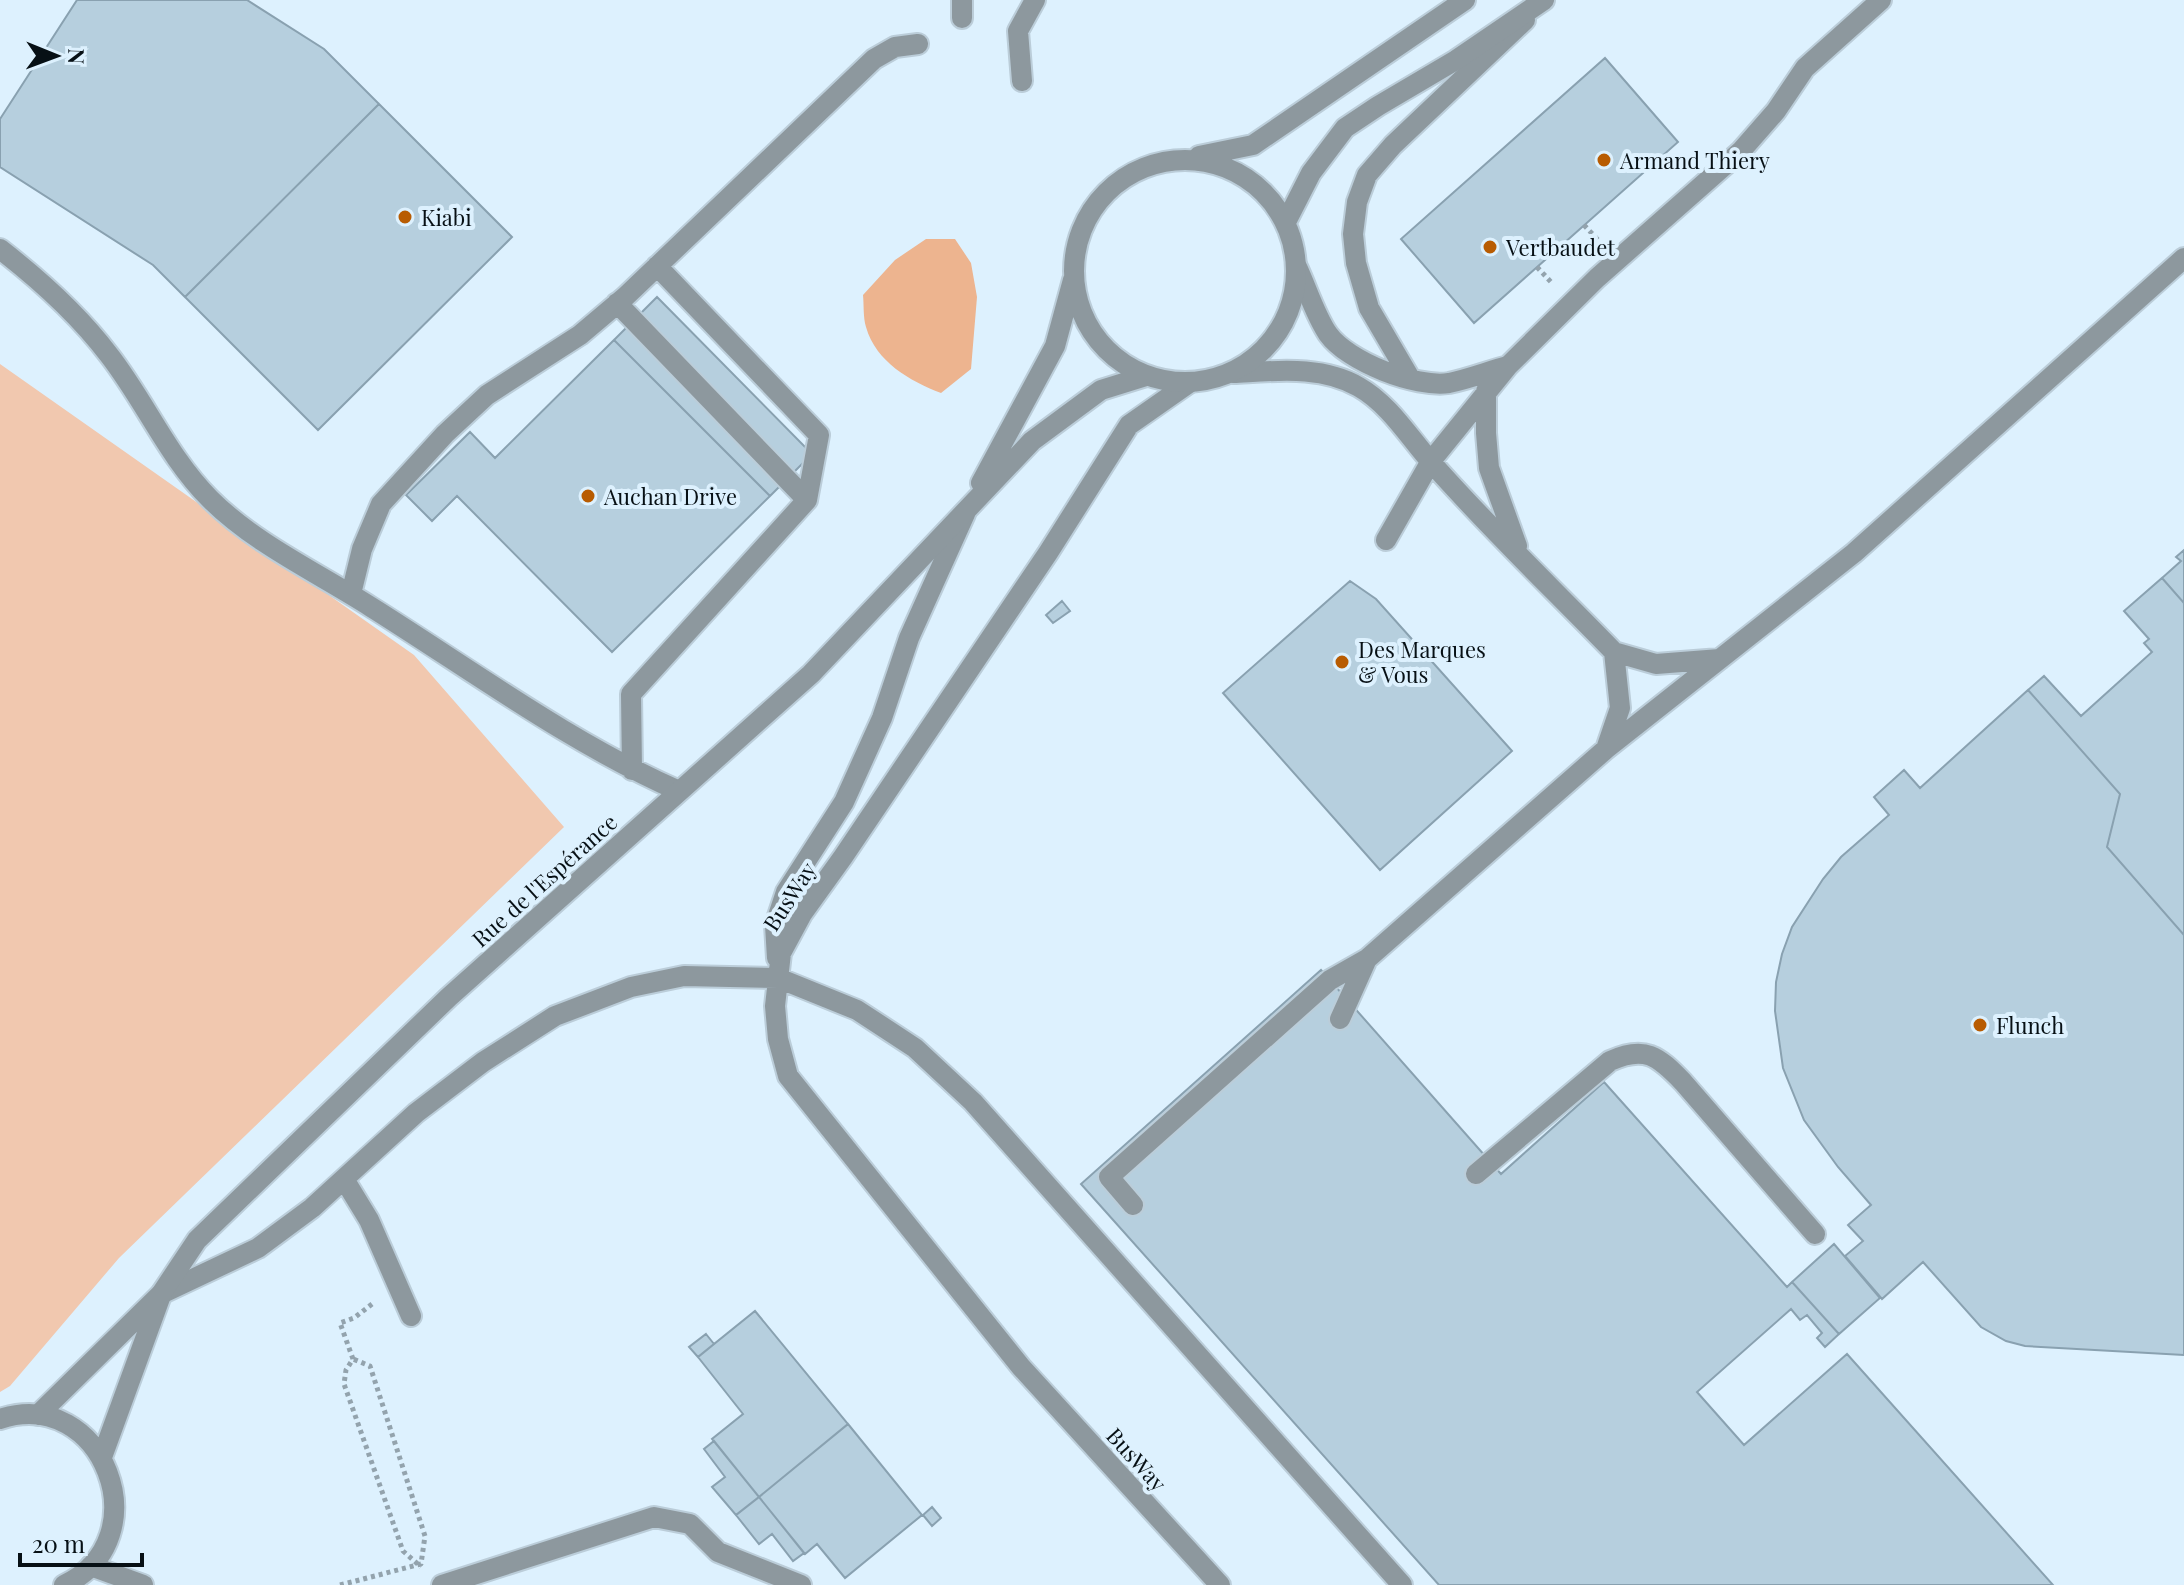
<svg xmlns="http://www.w3.org/2000/svg" width="2184" height="1585" font-family="'Playfair Display',serif">
<style>
.green{fill:#f1c8af}
.water{fill:#edb48f}
.building{fill:#b6cfde;stroke:#89a1b0;stroke-width:2}
.lines{fill:none;stroke-linecap:round;stroke-linejoin:round}
.service-casing{stroke:#bbcdd9;stroke-width:24}
.minor-casing{stroke:#bbcdd9;stroke-width:24}
.path{stroke:#93a3ad;stroke-width:5;stroke-dasharray:4 4;stroke-linecap:butt}
.service{stroke:#8d989e;stroke-width:20}
.minor{stroke:#8d989e;stroke-width:20}
.poi-dot{fill:#b85c02;stroke:#ddf1fe;stroke-width:3}
.labels{text-anchor:middle;dominant-baseline:central;stroke-width:8;stroke-linejoin:round;paint-order:stroke}
.poi-label{font-size:22px;fill:#071015;stroke:#ddf1fe;text-anchor:start}
.street-label{font-size:22px;fill:#071015;stroke:#ddf1fe}
</style>
<rect width="100%" height="100%" fill="#ddf1fe"/>
<path class="green" d="M0,364L414,655L564,827L119,1258L10,1386L0,1392Z"/>
<path class="water" d="M926,239H955L971,263L977,297L971,369L941,393C910,381 876,362 866,327C863,317 864,305 863,295L895,260Z"/>
<path class="building" d="M77,0H247L324,49L379,104L185,297L153,265L0,167V119Z
M1605,58L1678,142L1474,323L1401,239Z
M379,104L512,237L318,430L185,297Z
M657,297L812,454L770,496L614,340Z
M614,340L770,496L612,652L457,496L432,521L406,495L470,432L495,458Z
M2184,550V603L2162,578L2181,561L2176,557Z
M2162,578L2184,603V935L2107,847L2120,794L2028,690L2044,676L2081,716L2152,652L2144,643L2149,639L2124,611Z
M1350,581L1376,599L1512,751L1380,870L1223,693Z
M1062,601L1070,611L1053,623L1046,615Z
M2028,690L2120,794L2107,847L2184,935V1355L2025,1346L2006,1341L1981,1327L1923,1262L1882,1299L1845,1256L1863,1241L1848,1225L1871,1205L1838,1167L1804,1120L1783,1068L1775,1011L1776,982L1782,954L1792,927L1823,879L1841,857L1889,815L1874,797L1904,770L1920,788Z
M1321,970L1501,1174L1604,1082L1787,1287L1792,1282L1839,1334L1825,1347L1817,1338L1822,1333L1807,1315L1800,1320L1791,1309L1697,1392L1744,1445L1847,1354L2053,1585H1439L1081,1184Z
M1834,1244L1880,1298L1839,1334L1792,1282Z
M755,1311L848,1424L759,1497L712,1439L743,1414L698,1357Z
M706,1334L714,1344L698,1357L689,1347Z
M848,1424L922,1515L845,1578L817,1544L805,1554L759,1497Z
M714,1441L759,1497L736,1515L712,1487L725,1477L704,1449Z
M759,1497L804,1553L793,1561L772,1534L759,1544L736,1515Z
M932,1507L941,1518L932,1526L923,1515Z"/>
<g class="lines">
<defs>
<path id="service" d="M962,18V0
M1022,81L1018,31L1035,0
M0,249C40,280 78,314 109,355C145,401 168,457 210,499C255,544 318,573 371,607C470,669 572,744 679,791
M1297,267C1307,288 1315,315 1328,334C1348,362 1416,388 1449,383C1469,379 1489,371 1508,366
M617,303L807,500
M1233,373C1275,371 1322,365 1359,387C1389,404 1409,437 1431,462C1489,528 1553,589 1614,652L1656,664L1720,659
M1410,378L1369,308L1356,263L1353,234L1357,202L1367,175L1393,145L1525,20
M1189,383L1129,425L1048,553L843,857L802,914L781,953L775,1006L778,1039L788,1076L1021,1367L1220,1585
M1486,391V433L1489,468L1517,546
M1386,540L1431,461L1508,366L1597,278L1741,151L1776,111L1805,68L1881,0
M351,594L362,549L381,504L445,434L487,395L580,335L625,297L874,59L895,47L918,44
M1614,652L1620,708L1606,749L1854,553L2184,258
M632,770L631,694L807,500L819,435L657,266
M777,958L775,925L786,892L844,802L882,718L909,638L965,514
M1367,959L1606,749
M1476,1174L1610,1061C1645,1045 1658,1056 1683,1082L1815,1234
M344,1179L369,1220L411,1316
M1133,1205L1109,1177L1330,980L1367,959L1340,1019
M161,1294L258,1248L312,1208L416,1113L483,1062L555,1016L631,987L684,976L778,978L857,1010L915,1048L973,1102L1402,1585
M91,1566L143,1585
M442,1585L654,1517L690,1524L718,1552L801,1585"/>
<path id="minor" d="M1199,156L1253,145L1465,0
M1074 271a111 111 0 1 1 222 0a111 111 0 1 1-222 0Z
M1286,222L1311,173L1345,128L1378,106L1456,60L1544,0
M981,483L1055,346L1073,280
M38,1415L161,1294L197,1240L449,997L811,674L1032,441L1101,390L1146,376
M0,1419C103,1385 162,1539 64,1585
M102,1457L160,1298"/>
</defs>
<use href="#service" class="service-casing"/>
<use href="#minor" class="minor-casing"/>
<path class="path" d="M1584,225L1598,240
M1537,267L1551,282
M372,1304L354,1318L340,1323L353,1359L346,1370L344,1384L403,1551L421,1567
M340,1585L421,1564L425,1536L370,1366L353,1359"/>
<use href="#service" class="service"/>
<use href="#minor" class="minor"/>
</g>
<g class="poi-dot">
<circle cx="1604" cy="160" r="8"/>
<circle cx="405" cy="217" r="8"/>
<circle cx="1490" cy="247" r="8"/>
<circle cx="588" cy="496" r="8"/>
<circle cx="1342" cy="662" r="8"/>
<circle cx="1980" cy="1025" r="8"/>
</g>
<g class="labels">
<g class="poi-label">
<text x="1620" y="160">Armand Thiery</text>
<text x="421" y="217">Kiabi</text>
<text x="1506" y="247">Vertbaudet</text>
<text x="604" y="496">Auchan Drive</text>
<text x="1358" y="649">Des Marques<tspan x="1358" dy="25">&amp; Vous</tspan></text>
<text x="1996" y="1025">Flunch</text>
</g>
<g class="street-label">
<text transform="translate(544 880) rotate(-42)">Rue de l'Espérance</text>
<text transform="translate(789 896) rotate(-57)">BusWay</text>
<text transform="translate(1137 1459) rotate(48)">BusWay</text>
</g>
</g>
<g transform="translate(56 56) rotate(91)" stroke="#ddf1fe" stroke-width="6" paint-order="stroke">
<path d="M0-6L14 30L0 20L-14 30Z" fill="#071015"/>
<text y="-12" font-size="22" font-weight="bold" text-anchor="middle" fill="#071015">N</text>
</g>
<path d="M20 1553v12h122v-12" fill="none" stroke="#071015" stroke-width="4"/>
<text x="32" y="1553" font-size="24" fill="#071015" stroke="#ddf1fe" stroke-width="6" paint-order="stroke">20 m</text>
</svg>
